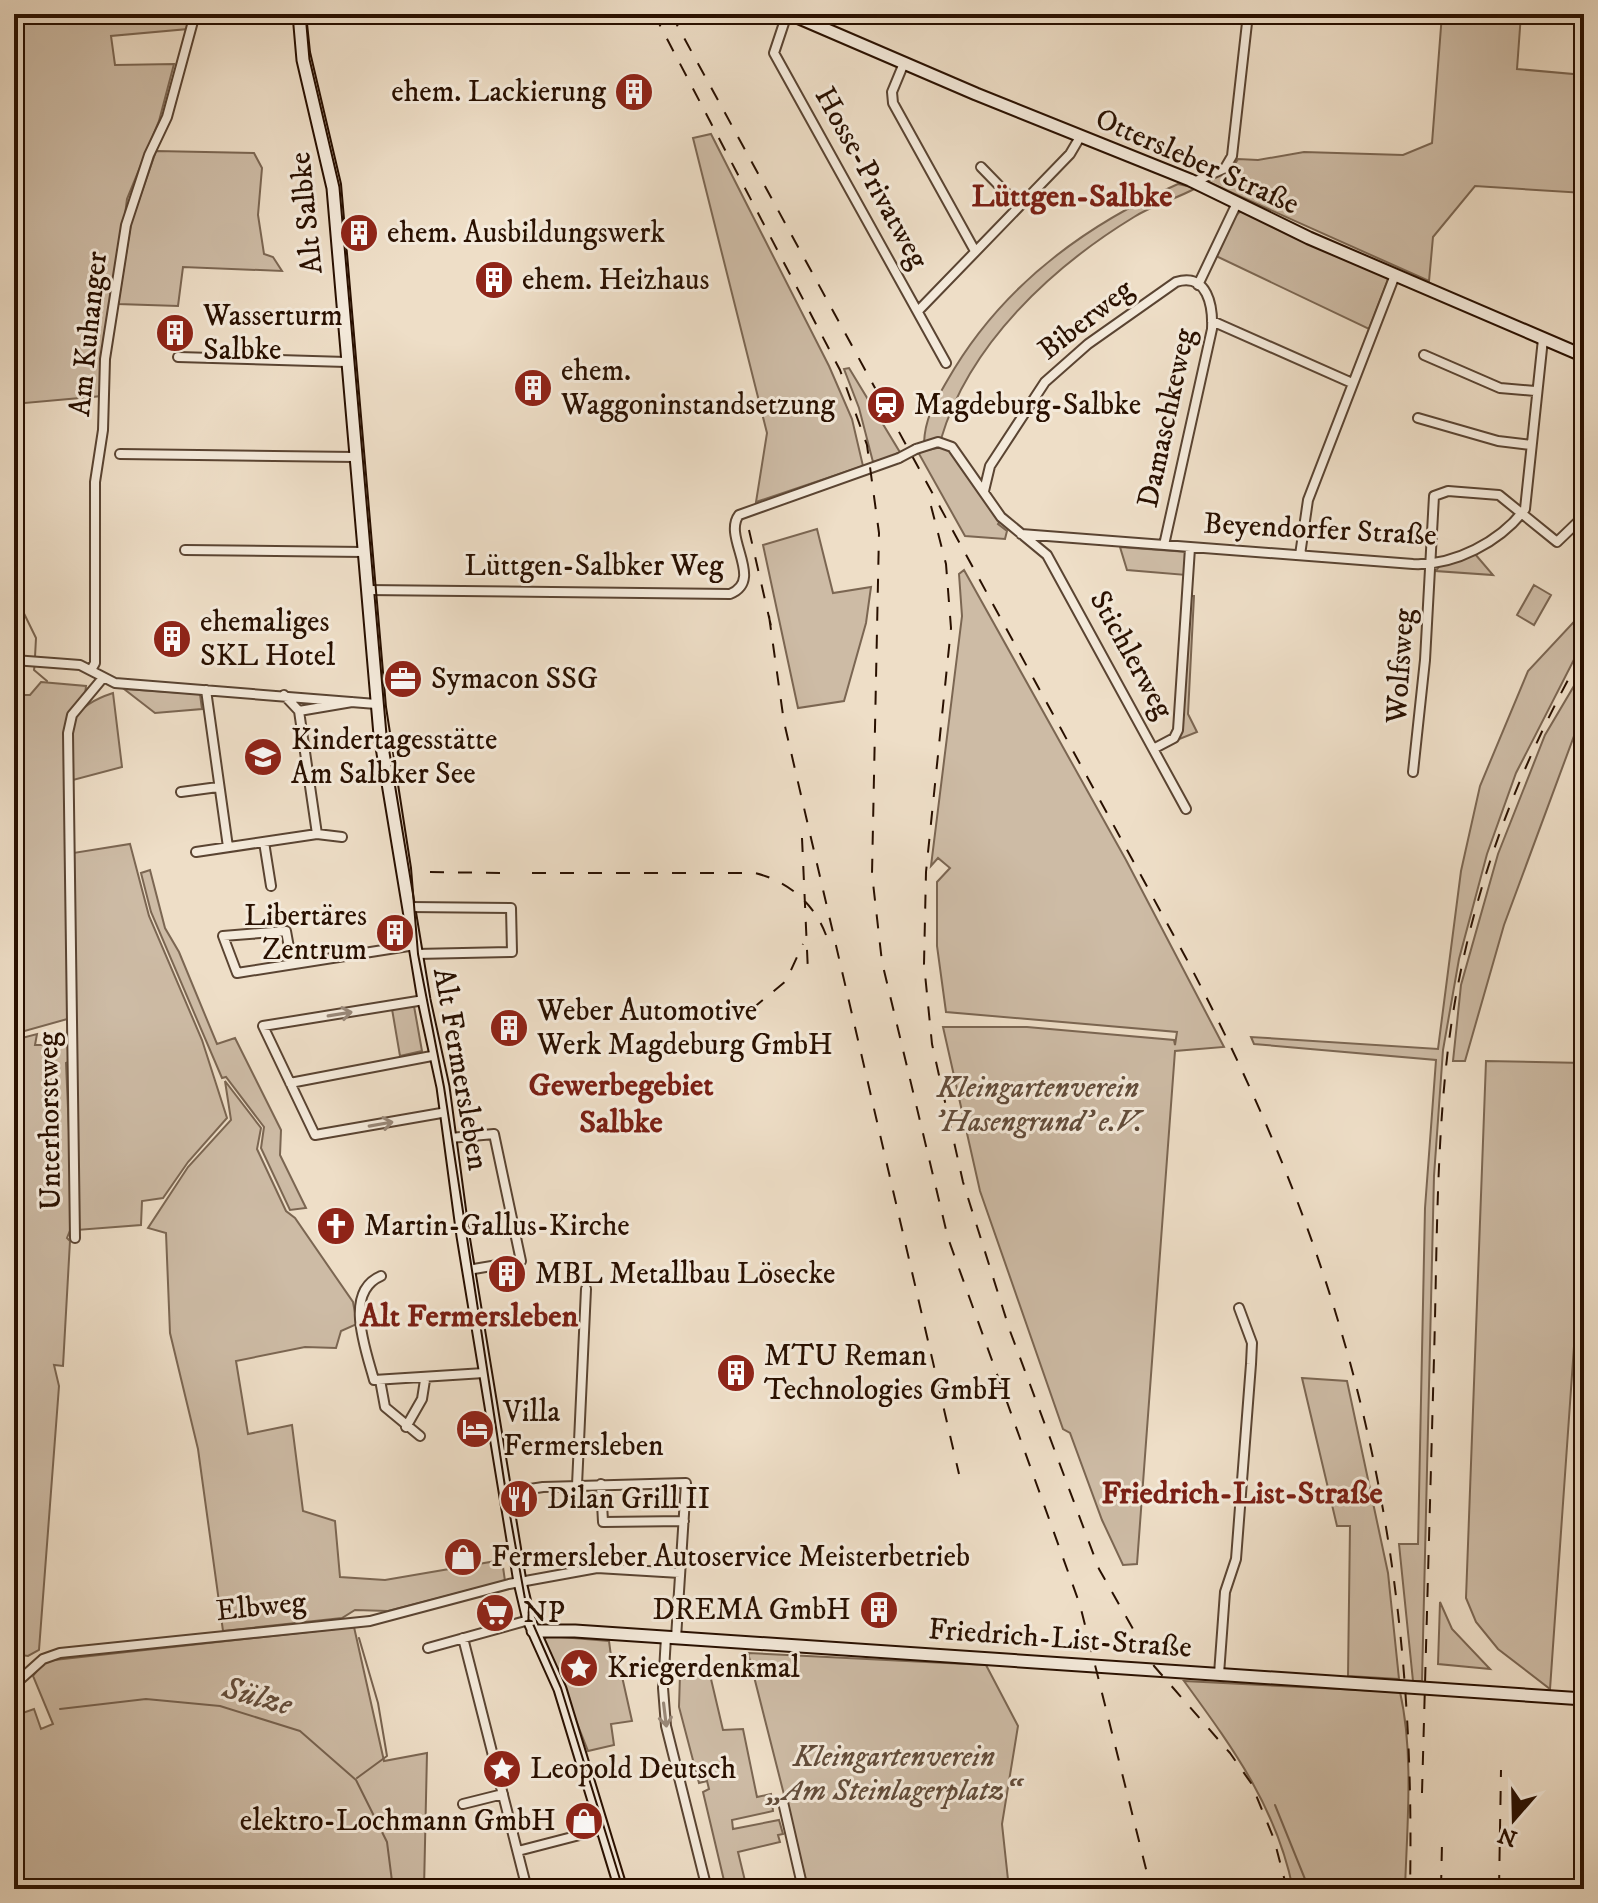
<svg xmlns="http://www.w3.org/2000/svg" width="1598" height="1903" font-family="'IM FELL DW Pica',serif">
<style>
.green{fill:#cdbba5;stroke:#7b6652;stroke-width:2}
.water{fill:#ab9883;stroke:#77624f;stroke-width:2}
.lines{fill:none;stroke-linecap:round;stroke-linejoin:round}
.stream{stroke:#77624f;stroke-width:2}
.street-casing{stroke:#5a4432;stroke-width:12}
.secondary-casing{stroke:#291000;stroke-width:15}
.street{stroke:#f4eadb;stroke-width:8}
.secondary{stroke:#f4eadb;stroke-width:11}
.tram{stroke:#291000;stroke-width:2}
.rail{stroke:#291000;stroke-width:2;stroke-dasharray:14 14;stroke-linecap:butt}
.street-bridge-casing{stroke:#5a4432;stroke-width:12;stroke-linecap:butt}
.street-bridge{stroke:#f4eadb;stroke-width:8}
.oneway{stroke:#998878}
.labels{text-anchor:middle;dominant-baseline:central;stroke-width:6;stroke-linejoin:round;paint-order:stroke}
.poi-label{font-size:30px;fill:#291000;stroke:#f4eadb;text-anchor:start}
.street-label{font-size:30px;fill:#291000;stroke:#f4eadb}
.park-label{font-size:30px;font-style:italic;fill:#624c3a;stroke:#f4eadb}
.neighbourhood-label{font-size:32px;font-weight:bold;fill:#7a1f14;stroke:#f4eadb}
.water-label{font-size:32px;font-style:italic;fill:#644d3b;stroke:#f4eadb}
</style>
<rect width="100%" height="100%" fill="#eedec7"/>
<filter id="stains"><feTurbulence type="fractalNoise" baseFrequency=".0025" numOctaves="4"/><feColorMatrix values="0 0 0 0 .2 0 0 0 0 .09 0 0 0 0 .02 0 0 0 .5 -.17"/></filter>
<radialGradient id="worn" r=".72"><stop offset=".6" stop-color="#630" stop-opacity="0"/><stop offset="1" stop-color="#630" stop-opacity=".3"/></radialGradient>
<path class="green" d="M14,14H192L188,29L111,36L115,65L174,64L159,121L127,199L102,396L14,404Z
M1442,14H1521L1517,69L1584,75V193L1475,186L1433,237L1429,281L1208,182V178L1230,172L1238,159L1258,160L1304,152L1403,155L1432,143Z
M711,134L829,366L852,419L863,466L756,502L767,433L693,138Z
M156,151L254,153L262,168L258,215L264,254L273,257L282,271L183,267L178,306L118,304L131,223Z
M1178,184L1196,188C1176,199 1153,205 1134,217C1052,267 969,344 941,439L924,443C925,418 935,402 947,381C999,289 1083,226 1178,184Z
M1242,210L1389,277L1369,329L1216,256L1234,217Z
M849,368L901,454L873,462L859,408L844,369Z
M942,447L949,450L1000,521L998,524L1007,531L1005,539L965,536L918,452Z
M817,529L833,593L871,587L866,623L844,701L798,708L763,545Z
M1120,547L1188,552L1186,575L1127,570Z
M1475,554L1493,575L1436,571L1440,565Z
M964,570L1126,860L1224,1047L1175,1051L1137,1564L1123,1565L1102,1520L1070,1433L1063,1429L980,1191L943,1027H1027L1174,1040L1175,1045L1177,1032L946,1012L937,946V882L950,868L938,858L931,866L962,616L959,574Z
M1534,585L1551,595L1534,625L1517,615Z
M1190,596H1194L1188,714L1197,732L1177,740Z
M1584,611V640L1516,773L1487,854L1459,959L1443,1050L1434,1176L1422,1681H1413L1399,1544H1418L1425,1208L1436,1060L1254,1044L1251,1037L1438,1049L1461,871L1480,786L1528,671Z
M1584,669V709L1504,925L1465,1061H1453L1461,985L1498,854L1545,735Z
M41,682L86,686L85,695L69,714L71,1018L14,1034V861L21,841L14,840L16,695H30Z
M124,689L200,694L202,709L155,713Z
M113,693L122,767L73,780C72,731 61,710 113,693Z
M130,844L149,916L202,1040L227,1118L188,1162L163,1198L142,1201L141,1225L77,1230L73,853Z
M150,870L165,928L179,952L217,1044L235,1038L281,1130L280,1155L306,1208L290,1210L261,1148L264,1127L226,1077L222,1078L151,912L141,873Z
M414,1006L422,1051L400,1056L392,1009Z
M37,1034L35,1045H70L71,1061L66,1063L73,1223L67,1238L70,1241L63,1366L54,1365L59,1386L39,1650L28,1656L14,1654V1040Z
M1486,1061L1584,1063V1332H1575L1550,1689L1498,1649L1476,1622L1466,1598Z
M225,1081L261,1128L257,1149L286,1211L295,1218L353,1302L357,1324L341,1331L336,1348L305,1347L236,1361L248,1434L292,1425L303,1511L335,1521L340,1577L385,1580L502,1560L505,1581L388,1611L355,1610L342,1618L223,1631L198,1449L170,1333L166,1233L148,1228L188,1167L231,1120Z
M1302,1378L1347,1381L1388,1573L1399,1679L1348,1676L1350,1526H1337Z
M1440,1602L1452,1629L1490,1669L1438,1664Z
M354,1627L384,1761L427,1753L424,1889H26L18,1851V1825L21,1823L20,1806L14,1794V1716L34,1709L41,1729L53,1724L33,1676L45,1661Z
M549,1636L609,1641L613,1671L621,1672L632,1721L611,1724L614,1745L588,1751L544,1639Z
M748,1653L986,1665L1018,1726L1002,1824L1009,1889H808Z
M707,1662L723,1730L743,1729L757,1797L771,1794L773,1811L732,1820L733,1829L779,1820L783,1834L778,1835L780,1842L738,1852L747,1889H726L703,1792L709,1789L707,1781L699,1783L679,1707L680,1674Z
M1184,1681L1400,1692C1414,1754 1407,1826 1405,1889H1293C1276,1806 1232,1747 1184,1681Z
M1584,1750V1840L1576,1808Z"/>
<path class="water" d="M14,1802L18,1851L26,1889H14Z"/>
<g class="lines">
<path class="stream" d="M14,593L36,638L35,657
M35,663L34,670L47,681
M60,1709L146,1699L220,1706L300,1731L356,1780L387,1842L393,1889
M357,1778L387,1756L378,1703L359,1638
M1275,1805L1309,1889"/>
<defs>
<path id="street" d="M787,14L774,53L946,363
M904,63L892,92L893,103L975,251
M981,167L1019,206
M1194,182L1225,168L1232,156L1248,14
M1198,285L1237,203
M918,311L1070,154L1080,137
M1212,321L1352,383
M1424,355L1500,388L1535,391
M178,357L346,362
M1418,418L1498,441L1531,445
M916,449L938,442L952,447L1001,517L1047,555L1186,809
M120,454L355,457
M984,491L990,466L1045,382L1088,344L1176,282C1208,272 1213,307 1212,329L1164,545
M1021,534L1413,564C1454,566 1500,542 1525,509L1543,339
M185,550L364,552
M1300,555L1308,500L1395,275
M367,590L730,594C765,580 722,537 739,515L899,458
M14,660L80,665L115,683L376,704
M91,670L95,663V482L103,430L105,359L126,225L149,155L167,117L195,14
M206,690L228,847
M284,695L299,711
M299,711L317,834
M299,711L352,702
M1155,748L1174,738L1178,730L1190,548
M1413,772L1425,660L1434,496L1448,491L1499,495L1557,542L1584,516
M181,792L218,787
M264,842L271,886
M196,852L317,834L342,837
M410,907L511,908L512,952L416,954
M292,964L286,931L223,936L237,973L415,945
M424,1000L263,1026L315,1135L447,1112
M290,1083L437,1055
M450,1138L494,1134L521,1261L468,1270
M75,1238L68,733L72,715L102,679
M381,1276C343,1292 366,1350 374,1380L484,1373
M380,1380L385,1407L420,1436
M406,1427L422,1399L425,1380
M601,1484L603,1522L684,1521
M577,1485L586,1289
M504,1493L543,1487L686,1483L676,1638
M666,1637L663,1688L666,1726L707,1889
M463,1638L527,1889
M428,1648L529,1620
M1219,1674L1225,1592L1236,1559L1251,1364L1252,1343L1239,1308
M14,1685L43,1659L60,1653L370,1621L509,1584L597,1568L680,1573
M783,1802L803,1889
M463,1804L503,1794
M518,1851L603,1829"/>
<path id="secondary" d="M299,14L303,60L333,188L380,735L424,1000L443,1087L463,1236L520,1582L529,1620L560,1689L621,1889
M790,14L976,94L1190,180L1309,238L1584,356
M533,1631H575L1584,1699"/>
</defs>
<use href="#street" class="street-casing"/>
<use href="#secondary" class="secondary-casing"/>
<use href="#street" class="street"/>
<use href="#secondary" class="secondary"/>
<path class="tram" d="M306,14L310,52L341,184L386,707L411,868L418,954L444,1087L506,1493L527,1610L561,1688L623,1889"/>
<path class="rail" d="M654,14L840,370L867,445L879,533L872,874L882,962L948,1238L1080,1605L1151,1889
M671,14L1186,958C1349,1266 1417,1540 1410,1889
M931,506L946,564L951,628L926,872L924,964L932,1044L963,1182L1010,1331L1099,1569L1154,1666L1230,1753L1251,1783L1274,1839L1287,1889
M749,530L771,626
M769,616L784,722L959,1474
M802,838L808,972
M430,872L503,873
M532,873H755C788,881 814,903 826,935
M752,1009L786,981L803,944
M1422,1793C1426,1648 1430,1503 1434,1358C1437,1255 1436,1151 1448,1049C1465,908 1514,774 1584,651
M1441,1889L1442,1843
M1499,1889L1501,1770"/>
<defs>
<path id="street-bridge" d="M899,458L916,449"/>
</defs>
<use href="#street-bridge" class="street-bridge-casing"/>
<use href="#street-bridge" class="street-bridge"/>
</g>
<defs><path id="oneway-shaft" d="M-6 0H5M1.5-3L5.5 0L1.5 3" fill="none" stroke-width="1.6" stroke-linecap="round" stroke-linejoin="round" transform="scale(2)"/></defs>
<g class="oneway">
<use href="#oneway-shaft" transform="translate(340 1014) rotate(-9)"/>
<use href="#oneway-shaft" transform="translate(381 1124) rotate(-10)"/>
<use href="#oneway-shaft" transform="translate(665 1715) rotate(83)"/>
</g>
<defs>
<symbol id="building-disc" viewBox="-11 -11 22 22"><circle r="9.5" fill="#8f2418" stroke="#f4eadb"/><path d="M-4-6H4V6H1V3H-1V6H-4ZM-2.5-4.3h1.7v1.8h-1.7ZM.8-4.3h1.7v1.8H.8ZM-2.5-1h1.7V.8h-1.7ZM.8-1h1.7V.8H.8Z" fill="#fff"/></symbol>
<symbol id="station-disc" viewBox="-11 -11 22 22"><circle r="9.5" fill="#8f2418" stroke="#f4eadb"/><path d="M-3-6H3Q5-6 5-4V2Q5 4 3 4L4.5 6H3L1.5 4h-3L-3 6H-4.5L-3 4Q-5 4-5 2V-4Q-5-6-3-6ZM-3.5-4v3h7v-3ZM-3.5 1v1.5H-2V1ZM2 1v1.5H3.5V1Z" fill="#fff"/></symbol>
<symbol id="office-disc" viewBox="-11 -11 22 22"><circle r="9.5" fill="#8f2418" stroke="#f4eadb"/><path d="M-6-3h4V-5.5h4V-3h4V5H-6ZM-1-4.5V-3h2v-1.5ZM-6 0V1H6V0Z" fill="#fff"/></symbol>
<symbol id="school-disc" viewBox="-11 -11 22 22"><circle r="9.5" fill="#8f2418" stroke="#f4eadb"/><path d="M0-5L7-2L0 1L-7-2ZM-4 1L0 2.5L4 1V4Q0 6-4 4Z" fill="#fff"/></symbol>
<symbol id="church-disc" viewBox="-11 -11 22 22"><circle r="9.5" fill="#8f2418" stroke="#f4eadb"/><path d="M-1.2-6h2.4v3.5h3.3v2.4h-3.3V6h-2.4V-.1h-3.3v-2.4h3.3Z" fill="#fff"/></symbol>
<symbol id="hotel-disc" viewBox="-11 -11 22 22"><circle r="9.5" fill="#8f2418" stroke="#f4eadb"/><path d="M-6-4.5h1.5V1H6V5H4.5V3h-9V5H-6ZM-4 0a1.8 1.8 0 1 1 3.6 0ZM.5 0V-2.5h3Q6-2.5 6 0Z" fill="#fff"/></symbol>
<symbol id="restaurant-disc" viewBox="-11 -11 22 22"><circle r="9.5" fill="#8f2418" stroke="#f4eadb"/><path d="M-5-6h1v4h1v-4h1v4h1v-4h1v5L-1.5 .5V6h-2V.5L-5-1ZM5-6V6H3V1.5H1.5Q1.5-4 5-6Z" fill="#fff"/></symbol>
<symbol id="shop-disc" viewBox="-11 -11 22 22"><circle r="9.5" fill="#8f2418" stroke="#f4eadb"/><path d="M-5-2.5h2.3a2.7 3.5 0 0 1 5.4 0H5L5.5 6h-11ZM-1.5-2.5h3a1.5 2.3 0 0 0-3 0Z" fill="#fff"/></symbol>
<symbol id="supermarket-disc" viewBox="-11 -11 22 22"><circle r="9.5" fill="#8f2418" stroke="#f4eadb"/><path d="M-6-5.5h2.5l.6 2H6L4.5 2H-2.5L-4.4-4H-6ZM-1.5 3.2a1.3 1.3 0 1 0 .1 0ZM3 3.2a1.3 1.3 0 1 0 .1 0Z" fill="#fff"/></symbol>
<symbol id="sight-disc" viewBox="-11 -11 22 22"><circle r="9.5" fill="#8f2418" stroke="#f4eadb"/><path d="M0-6L1.8-2.2L6-1.7L2.9 1.2L3.7 5.4L0 3.3L-3.7 5.4L-2.9 1.2L-6-1.7L-1.8-2.2Z" fill="#fff"/></symbol>
</defs>
<g fill-rule="evenodd">
<use href="#building-disc" x="612" y="70" width="44" height="44"/>
<use href="#building-disc" x="337" y="211" width="44" height="44"/>
<use href="#building-disc" x="472" y="258" width="44" height="44"/>
<use href="#building-disc" x="153" y="311" width="44" height="44"/>
<use href="#building-disc" x="511" y="366" width="44" height="44"/>
<use href="#station-disc" x="864" y="383" width="44" height="44"/>
<use href="#building-disc" x="150" y="617" width="44" height="44"/>
<use href="#office-disc" x="381" y="657" width="44" height="44"/>
<use href="#school-disc" x="241" y="735" width="44" height="44"/>
<use href="#building-disc" x="373" y="911" width="44" height="44"/>
<use href="#building-disc" x="487" y="1006" width="44" height="44"/>
<use href="#church-disc" x="314" y="1204" width="44" height="44"/>
<use href="#building-disc" x="485" y="1252" width="44" height="44"/>
<use href="#building-disc" x="714" y="1351" width="44" height="44"/>
<use href="#hotel-disc" x="453" y="1407" width="44" height="44"/>
<use href="#restaurant-disc" x="497" y="1477" width="44" height="44"/>
<use href="#shop-disc" x="441" y="1535" width="44" height="44"/>
<use href="#building-disc" x="857" y="1588" width="44" height="44"/>
<use href="#supermarket-disc" x="473" y="1591" width="44" height="44"/>
<use href="#sight-disc" x="557" y="1646" width="44" height="44"/>
<use href="#sight-disc" x="480" y="1747" width="44" height="44"/>
<use href="#shop-disc" x="562" y="1799" width="44" height="44"/>
</g>
<g class="labels">
<g class="poi-label">
<text x="606" y="92" text-anchor="end">ehem. Lackierung</text>
<text x="387" y="233">ehem. Ausbildungswerk</text>
<text x="522" y="280">ehem. Heizhaus</text>
<text x="203" y="316">Wasserturm<tspan x="203" dy="34">Salbke</tspan></text>
<text x="561" y="371">ehem.<tspan x="561" dy="34">Waggoninstandsetzung</tspan></text>
<text x="914" y="405">Magdeburg-Salbke</text>
<text x="200" y="622">ehemaliges<tspan x="200" dy="34">SKL Hotel</tspan></text>
<text x="431" y="679">Symacon SSG</text>
<text x="291" y="740">Kindertagesstätte<tspan x="291" dy="34">Am Salbker See</tspan></text>
<text x="367" y="916" text-anchor="end">Libertäres<tspan x="367" dy="34">Zentrum</tspan></text>
<text x="537" y="1011">Weber Automotive<tspan x="537" dy="34">Werk Magdeburg GmbH</tspan></text>
<text x="364" y="1226">Martin-Gallus-Kirche</text>
<text x="535" y="1274">MBL Metallbau Lösecke</text>
<text x="764" y="1356">MTU Reman<tspan x="764" dy="34">Technologies GmbH</tspan></text>
<text x="503" y="1412">Villa<tspan x="503" dy="34">Fermersleben</tspan></text>
<text x="547" y="1499">Dilan Grill II</text>
<text x="491" y="1557">Fermersleber Autoservice Meisterbetrieb</text>
<text x="851" y="1610" text-anchor="end">DREMA GmbH</text>
<text x="523" y="1613">NP</text>
<text x="607" y="1668">Kriegerdenkmal</text>
<text x="530" y="1769">Leopold Deutsch</text>
<text x="556" y="1821" text-anchor="end">elektro-Lochmann GmbH</text>
</g>
<g class="street-label">
<text transform="translate(1197 162) rotate(24)">Ottersleber Straße</text>
<text transform="translate(871 178) rotate(61)">Hosse-Privatweg</text>
<text transform="translate(307 213) rotate(-96)">Alt Salbke</text>
<text transform="translate(1086 320) rotate(-38)">Biberweg</text>
<text transform="translate(89 334) rotate(-84)">Am Kuhanger</text>
<text transform="translate(1167 418) rotate(-78)">Damaschkeweg</text>
<text transform="translate(1320 530) rotate(3)">Beyendorfer Straße</text>
<text x="594" y="566">Lüttgen-Salbker Weg</text>
<text transform="translate(1131 655) rotate(61)">Stichlerweg</text>
<text transform="translate(1401 666) rotate(-86)">Wolfsweg</text>
<text transform="translate(460 1069) rotate(80)">Alt Fermersleben</text>
<text transform="translate(50 1121) rotate(-91)">Unterhorstweg</text>
<text transform="translate(261 1607) rotate(-6)">Elbweg</text>
<text transform="translate(1060 1639) rotate(4)">Friedrich-List-Straße</text>
</g>
<g class="park-label">
<text x="1038" y="1088">Kleingartenverein<tspan x="1038" dy="34">'Hasengrund' e.V.</tspan></text>
<text x="894" y="1757">Kleingartenverein<tspan x="894" dy="34">„Am Steinlagerplatz“</tspan></text>
</g>
<g class="neighbourhood-label">
<text x="1072" y="197">Lüttgen-Salbke</text>
<text x="621" y="1086">Gewerbegebiet<tspan x="621" dy="37">Salbke</tspan></text>
<text x="469" y="1317">Alt Fermersleben</text>
<text x="1242" y="1494">Friedrich-List-Straße</text>
</g>
<g class="water-label">
<text transform="translate(257 1697) rotate(15)">Sülze</text>
</g>
</g>
<rect width="1598" height="1903" fill="none" stroke="#eedec7" stroke-width="48"/>
<rect x="16" y="16" width="1566" height="1871" fill="none" stroke="#291000" stroke-width="4"/>
<rect x="24" y="24" width="1550" height="1855" fill="none" stroke="#291000" stroke-width="2"/>
<g transform="translate(1514 1819) rotate(200)" stroke="#f4eadb" stroke-width="6" paint-order="stroke">
<path d="M0-6L14 30L0 20L-14 30Z" fill="#291000"/>
<text y="-12" font-size="22" font-weight="bold" text-anchor="middle" fill="#291000">N</text>
</g>
<rect width="100%" height="100%" filter="url(#stains)"/>
<rect width="100%" height="100%" fill="url(#worn)"/>
</svg>
